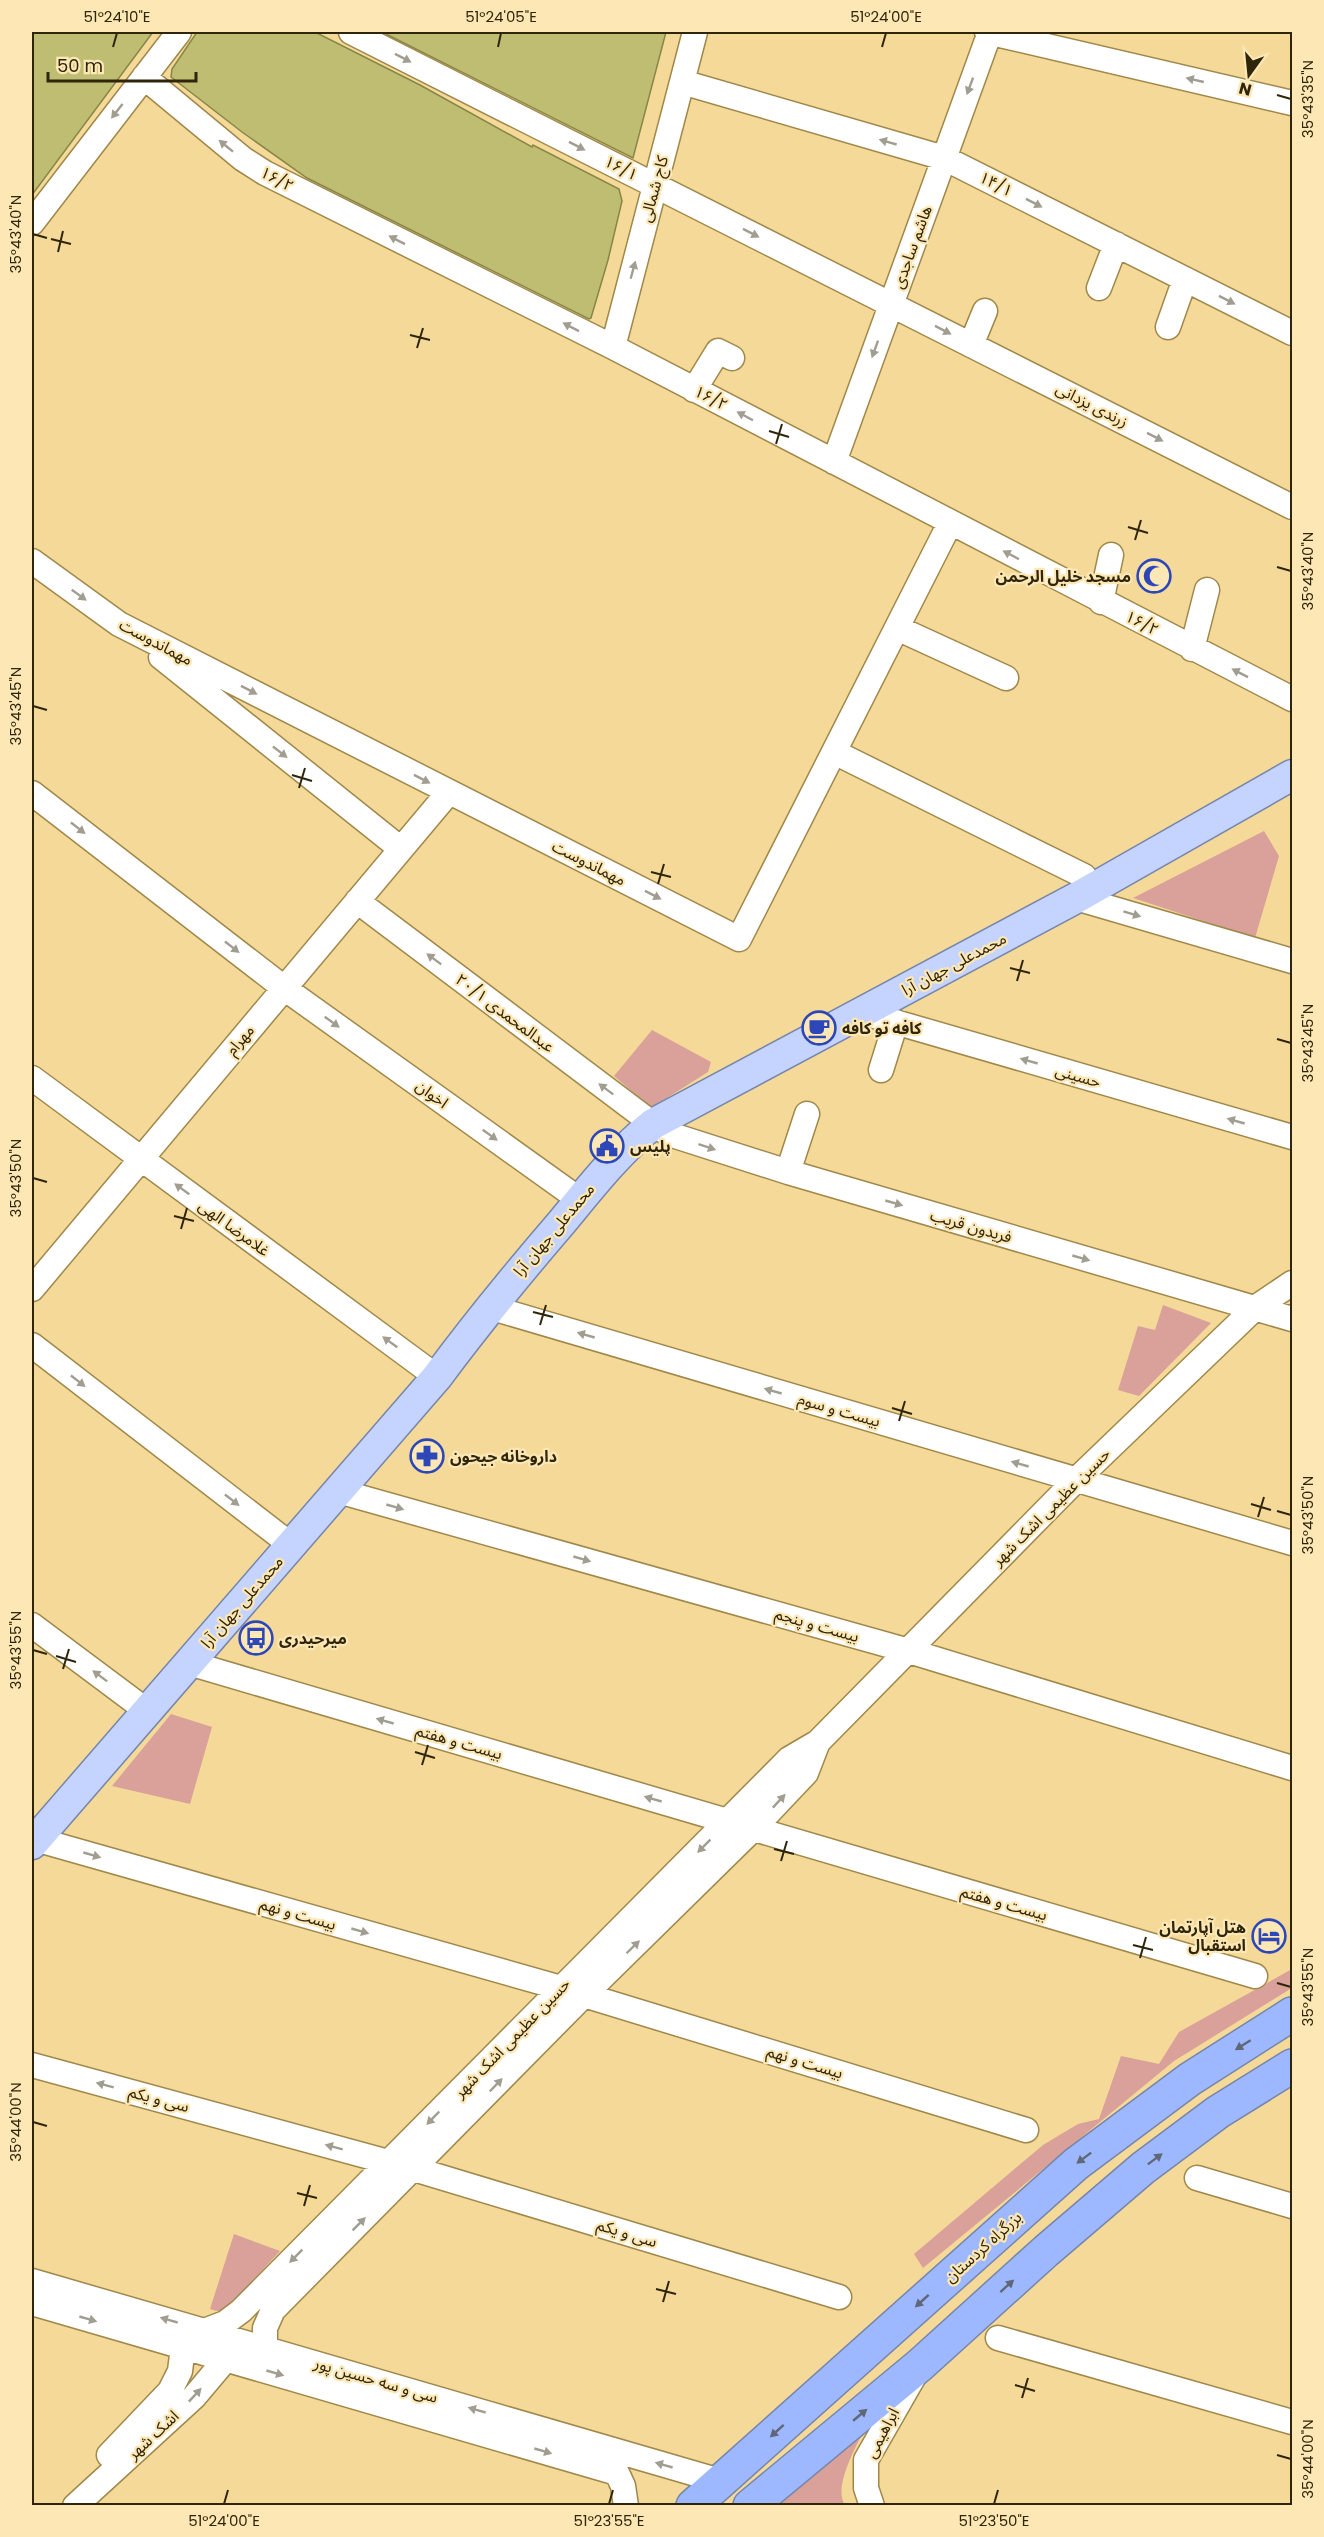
<svg xmlns="http://www.w3.org/2000/svg" width="1324" height="2537" font-family="Poppins,'Noto Sans Arabic',sans-serif">
<style>
.green{fill:#d9a199}
.building{fill:#bebd72;stroke:#878646;stroke-width:1.5}
.lines{fill:none;stroke-linecap:round;stroke-linejoin:round}
.minor-casing{stroke:#a0884a;stroke-width:27}
.major-casing{stroke:#7685a9;stroke-width:33}
.highway-casing{stroke:#7685a9;stroke-width:36}
.minor{stroke:#fff;stroke-width:24}
.major{stroke:#c4d4ff;stroke-width:30}
.highway{stroke:#9db8ff;stroke-width:33}
.oneway{fill:#a19d91}
.oneway2{fill:#606778}
.ticks{fill:none;stroke:#2f250a;stroke-width:2}
.labels{text-anchor:middle;dominant-baseline:central;stroke-width:4.5;stroke-linejoin:round;paint-order:stroke}
.street-label{font-size:16px;fill:#2f250a;stroke:#fce7b5}
.poi-label{font-size:16px;font-weight:bold;fill:#2f250a;stroke:#fce7b5;text-anchor:start}
.neatline{fill:none;stroke:#2f250a;stroke-width:2}
.ticks-label{font-size:15px;text-anchor:middle;fill:#2f250a}
</style>
<rect width="100%" height="100%" fill="#f4d999"/>
<path class="green" d="M1264,831L1279,856L1255,938L1133,898Z
M652,1030L711,1062L708,1072L651,1108L614,1076Z
M1163,1305L1211,1323L1139,1396L1118,1390L1138,1326L1155,1330Z
M171,1714L212,1727L190,1804L112,1786Z
M1292,1969V1988L1174,2061L923,2268L914,2254L1043,2145L1078,2124L1099,2119L1121,2056L1159,2064L1179,2032Z
M234,2234L280,2251L223,2313L210,2309Z
M863,2432C855,2449 833,2488 845,2505L778,2506Z"/>
<path class="building" d="M32,32H153L32,195Z
M197,32H315L420,85L532,147L533,145L619,189L622,201L608,260L591,318L589,319L307,178L242,132L171,77L172,69Z
M382,32H666L633,158Z"/>
<g class="lines">
<defs>
<path id="minor" d="M351,32L1292,507
M987,32L1292,103
M144,77L243,159L265,173L613,347L1292,699
M682,82L944,158L1292,333
M32,223L179,32
M1099,288L1116,244
M1168,327L1185,279
M971,345L985,311
M613,347L695,32
M694,390L718,351L732,358
M834,462L990,32
M32,561L119,624L739,939L950,523
M1101,602L1111,555
M897,628L1006,678
M1192,649L1207,590
M161,657L401,849
M834,752L1084,876
M32,793L284,988L580,1200
M1076,898L1292,961
M357,901L653,1124L669,1134L788,1172L1292,1319
M864,1013L1292,1137
M881,1070L896,1022
M32,1078L437,1377
M788,1172L807,1114
M32,1289L449,792
M489,1307L1292,1543
M32,1345L291,1545
M338,1491L909,1651L1292,1768
M32,1625L147,1711
M189,1663L1255,1976
M35,1839L561,1988L1026,2130
M32,2065L414,2169L839,2297
M1197,2178L1292,2206
M32,2281L720,2481
M32,2303L617,2473L623,2486L626,2506
M204,2331L225,2323L241,2311L789,1759L818,1742L1076,1480L1255,1308L1292,1283
M998,2338L1292,2422
M265,2348V2328L273,2310L584,1995L753,1829L806,1773L818,1742
M109,2455L170,2391L180,2371L183,2347
M75,2506L194,2397L226,2359
M872,2506L866,2488V2460L913,2378"/>
<path id="major" d="M32,1844L437,1377C477,1323 519,1272 562,1222C591,1187 617,1153 653,1124L1076,898L1292,775"/>
<path id="highway" d="M693,2506L1076,2164L1190,2079L1292,2014
M750,2506L920,2365L1046,2251L1143,2168L1218,2112L1292,2066"/>
</defs>
<use href="#minor" class="minor-casing"/>
<use href="#major" class="major-casing"/>
<use href="#highway" class="highway-casing"/>
<use href="#minor" class="minor"/>
<use href="#major" class="major"/>
<use href="#highway" class="highway"/>
</g>
<defs><path id="oneway-solid" d="M-6-.8H1V-3.2L6.5 0L1 3.2V.8H-6Z" transform="scale(1.5)"/></defs>
<g class="oneway">
<use href="#oneway-solid" transform="translate(403 58) rotate(27)"/>
<use href="#oneway-solid" transform="translate(1195 80) rotate(-167)"/>
<use href="#oneway-solid" transform="translate(970 86) rotate(110)"/>
<use href="#oneway-solid" transform="translate(117 111) rotate(128)"/>
<use href="#oneway-solid" transform="translate(888 142) rotate(-164)"/>
<use href="#oneway-solid" transform="translate(226 146) rotate(-141)"/>
<use href="#oneway-solid" transform="translate(577 146) rotate(27)"/>
<use href="#oneway-solid" transform="translate(1034 203) rotate(27)"/>
<use href="#oneway-solid" transform="translate(751 233) rotate(27)"/>
<use href="#oneway-solid" transform="translate(397 240) rotate(-153)"/>
<use href="#oneway-solid" transform="translate(633 270) rotate(-75)"/>
<use href="#oneway-solid" transform="translate(1227 300) rotate(27)"/>
<use href="#oneway-solid" transform="translate(571 327) rotate(-153)"/>
<use href="#oneway-solid" transform="translate(943 330) rotate(27)"/>
<use href="#oneway-solid" transform="translate(875 349) rotate(110)"/>
<use href="#oneway-solid" transform="translate(745 416) rotate(-152)"/>
<use href="#oneway-solid" transform="translate(1155 437) rotate(27)"/>
<use href="#oneway-solid" transform="translate(1011 555) rotate(-152)"/>
<use href="#oneway-solid" transform="translate(79 595) rotate(36)"/>
<use href="#oneway-solid" transform="translate(1240 673) rotate(-153)"/>
<use href="#oneway-solid" transform="translate(249 690) rotate(27)"/>
<use href="#oneway-solid" transform="translate(280 752) rotate(38)"/>
<use href="#oneway-solid" transform="translate(422 779) rotate(27)"/>
<use href="#oneway-solid" transform="translate(78 828) rotate(38)"/>
<use href="#oneway-solid" transform="translate(653 895) rotate(27)"/>
<use href="#oneway-solid" transform="translate(1132 914) rotate(17)"/>
<use href="#oneway-solid" transform="translate(232 947) rotate(38)"/>
<use href="#oneway-solid" transform="translate(434 959) rotate(-143)"/>
<use href="#oneway-solid" transform="translate(332 1022) rotate(36)"/>
<use href="#oneway-solid" transform="translate(1029 1061) rotate(-164)"/>
<use href="#oneway-solid" transform="translate(606 1089) rotate(-143)"/>
<use href="#oneway-solid" transform="translate(1236 1121) rotate(-164)"/>
<use href="#oneway-solid" transform="translate(490 1135) rotate(36)"/>
<use href="#oneway-solid" transform="translate(707 1147) rotate(18)"/>
<use href="#oneway-solid" transform="translate(182 1189) rotate(-144)"/>
<use href="#oneway-solid" transform="translate(894 1203) rotate(16)"/>
<use href="#oneway-solid" transform="translate(1081 1258) rotate(16)"/>
<use href="#oneway-solid" transform="translate(586 1335) rotate(-164)"/>
<use href="#oneway-solid" transform="translate(390 1342) rotate(-144)"/>
<use href="#oneway-solid" transform="translate(78 1381) rotate(38)"/>
<use href="#oneway-solid" transform="translate(773 1391) rotate(-164)"/>
<use href="#oneway-solid" transform="translate(1020 1464) rotate(-164)"/>
<use href="#oneway-solid" transform="translate(232 1500) rotate(38)"/>
<use href="#oneway-solid" transform="translate(395 1507) rotate(16)"/>
<use href="#oneway-solid" transform="translate(582 1559) rotate(16)"/>
<use href="#oneway-solid" transform="translate(100 1676) rotate(-143)"/>
<use href="#oneway-solid" transform="translate(385 1721) rotate(-164)"/>
<use href="#oneway-solid" transform="translate(653 1799) rotate(-164)"/>
<use href="#oneway-solid" transform="translate(779 1801) rotate(-47)"/>
<use href="#oneway-solid" transform="translate(704 1846) rotate(135)"/>
<use href="#oneway-solid" transform="translate(92 1855) rotate(16)"/>
<use href="#oneway-solid" transform="translate(360 1931) rotate(16)"/>
<use href="#oneway-solid" transform="translate(633 1947) rotate(-44)"/>
<use href="#oneway-solid" transform="translate(105 2085) rotate(-165)"/>
<use href="#oneway-solid" transform="translate(496 2085) rotate(-46)"/>
<use href="#oneway-solid" transform="translate(433 2118) rotate(134)"/>
<use href="#oneway-solid" transform="translate(334 2147) rotate(-165)"/>
<use href="#oneway-solid" transform="translate(359 2224) rotate(-45)"/>
<use href="#oneway-solid" transform="translate(296 2256) rotate(135)"/>
<use href="#oneway-solid" transform="translate(88 2319) rotate(16)"/>
<use href="#oneway-solid" transform="translate(169 2320) rotate(-164)"/>
<use href="#oneway-solid" transform="translate(275 2373) rotate(16)"/>
<use href="#oneway-solid" transform="translate(195 2395) rotate(-47)"/>
<use href="#oneway-solid" transform="translate(477 2410) rotate(-164)"/>
<use href="#oneway-solid" transform="translate(543 2451) rotate(16)"/>
<use href="#oneway-solid" transform="translate(664 2465) rotate(-164)"/>
</g>
<g class="oneway2">
<use href="#oneway-solid" transform="translate(1243 2045) rotate(148)"/>
<use href="#oneway-solid" transform="translate(1084 2158) rotate(143)"/>
<use href="#oneway-solid" transform="translate(1155 2159) rotate(-37)"/>
<use href="#oneway-solid" transform="translate(1007 2286) rotate(-42)"/>
<use href="#oneway-solid" transform="translate(922 2301) rotate(138)"/>
<use href="#oneway-solid" transform="translate(860 2415) rotate(-40)"/>
<use href="#oneway-solid" transform="translate(777 2431) rotate(138)"/>
</g>
<path class="ticks" d="M113,47L117,33M498,47L501,33M882,47L886,33M1277,95L1291,99M33,234L47,238M51,239L71,244M58,252L63,231M410,335L430,340M417,348L423,328M769,431L789,437M776,444L782,424M1128,527L1148,533M1135,540L1141,520M1277,567L1291,571M33,706L47,710M292,775L312,781M299,788L305,768M651,872L671,877M658,884L664,864M1010,968L1030,973M1017,981L1023,960M1277,1039L1291,1043M33,1178L47,1182M174,1216L194,1221M181,1229L187,1208M533,1312L553,1317M540,1325L546,1305M892,1408L912,1414M899,1421L905,1401M1251,1504L1271,1510M1277,1511L1291,1515M1258,1517L1264,1497M33,1650L47,1654M56,1656L76,1662M63,1669L69,1649M415,1752L435,1758M422,1765L428,1745M774,1849L794,1854M781,1861L787,1841M1133,1945L1153,1950M1140,1958L1146,1937M1277,1983L1291,1987M33,2122L47,2126M297,2193L317,2198M304,2206L310,2185M656,2289L676,2294M663,2302L669,2281M1015,2385L1035,2391M1022,2398L1028,2378M1277,2455L1291,2459M224,2504L228,2490M609,2504L613,2490M994,2504L998,2490"/>
<defs>
<symbol id="mosque-ring" viewBox="-11 -11 22 22"><circle r="9.5" fill="#fce7b5" stroke="#2d47b8" stroke-width="1.5"/><path d="M3.5-4.9A6 6 0 1 0 3.5 4.9A5 5 0 1 1 3.5-4.9Z" fill="#2d47b8"/></symbol>
<symbol id="cafe-ring" viewBox="-11 -11 22 22"><circle r="9.5" fill="#fce7b5" stroke="#2d47b8" stroke-width="1.5"/><path d="M-5.5-4.5H6V0H3Q3 3.5 0 3.5H-2.5Q-5.5 3.5-5.5 0ZM3-3.2v2h1.7v-2ZM-6 4.5H4V6H-6Z" fill="#2d47b8"/></symbol>
<symbol id="civic-ring" viewBox="-11 -11 22 22"><circle r="9.5" fill="#fce7b5" stroke="#2d47b8" stroke-width="1.5"/><path d="M-.6-6.5H3V-4.5H.6V-3L4-1V1h2V6H-6V1h2V-1L-.6-3ZM-1.2 2.5V6h2.4V2.5Z" fill="#2d47b8"/></symbol>
<symbol id="pharmacy-ring" viewBox="-11 -11 22 22"><circle r="9.5" fill="#fce7b5" stroke="#2d47b8" stroke-width="1.5"/><path d="M-2-6h4v4h4v4h-4v4h-4v-4h-4v-4h4Z" fill="#2d47b8"/></symbol>
<symbol id="bus-ring" viewBox="-11 -11 22 22"><circle r="9.5" fill="#fce7b5" stroke="#2d47b8" stroke-width="1.5"/><path d="M-5-6H5V4H4V6H2V4H-2V6H-4V4H-5ZM-3.5-4V0h7V-4ZM-3.5 1.2v1.5H-2V1.2ZM2 1.2v1.5H3.5V1.2Z" fill="#2d47b8"/></symbol>
<symbol id="hotel-ring" viewBox="-11 -11 22 22"><circle r="9.5" fill="#fce7b5" stroke="#2d47b8" stroke-width="1.5"/><path d="M-6-4.5h1.5V1H6V5H4.5V3h-9V5H-6ZM-4 0a1.8 1.8 0 1 1 3.6 0ZM.5 0V-2.5h3Q6-2.5 6 0Z" fill="#2d47b8"/></symbol>
</defs>
<g fill-rule="evenodd">
<use href="#mosque-ring" x="1135" y="557" width="38" height="38"/>
<use href="#cafe-ring" x="800" y="1009" width="38" height="38"/>
<use href="#civic-ring" x="588" y="1127" width="38" height="38"/>
<use href="#pharmacy-ring" x="408" y="1437" width="38" height="38"/>
<use href="#bus-ring" x="237" y="1619" width="38" height="38"/>
<use href="#hotel-ring" x="1250" y="1917" width="38" height="38"/>
</g>
<g class="labels">
<g class="street-label">
<text transform="translate(621 168) rotate(27)">۱۶/۱</text>
<text transform="translate(277 179) rotate(28)">۱۶/۲</text>
<text transform="translate(996 184) rotate(27)">۱۴/۱</text>
<text transform="translate(654 189) rotate(-75)">کاج شمالی</text>
<text transform="translate(912 247) rotate(-70)">هاشم ساجدی</text>
<text transform="translate(711 398) rotate(27)">۱۶/۲</text>
<text transform="translate(1092 405) rotate(27)">زرندی یزدانی</text>
<text transform="translate(1142 623) rotate(27)">۱۶/۲</text>
<text transform="translate(156 642) rotate(28)">مهماندوست</text>
<text transform="translate(589 863) rotate(27)">مهماندوست</text>
<text transform="translate(954 964) rotate(-28)">محمدعلی جهان آرا</text>
<text transform="translate(505 1013) rotate(37)">عبدالمحمدی ۲۰/۱</text>
<text transform="translate(240 1040) rotate(-50)">مهرام</text>
<text transform="translate(1078 1076) rotate(16)">حسینی</text>
<text transform="translate(432 1094) rotate(36)">اخوان</text>
<text transform="translate(971 1226) rotate(16)">فریدون قریب</text>
<text transform="translate(234 1228) rotate(36)">غلامرضا الهی</text>
<text transform="translate(554 1230) rotate(-50)">محمدعلی جهان آرا</text>
<text transform="translate(839 1410) rotate(16)">بیست و سوم</text>
<text transform="translate(1051 1507) rotate(-45)">حسین عظیمی اشک شهر</text>
<text transform="translate(242 1602) rotate(-49)">محمدعلی جهان آرا</text>
<text transform="translate(817 1625) rotate(16)">بیست و پنجم</text>
<text transform="translate(459 1742) rotate(16)">بیست و هفتم</text>
<text transform="translate(1004 1903) rotate(16)">بیست و هفتم</text>
<text transform="translate(298 1914) rotate(16)">بیست و نهم</text>
<text transform="translate(512 2038) rotate(-46)">حسین عظیمی اشک شهر</text>
<text transform="translate(805 2062) rotate(17)">بیست و نهم</text>
<text transform="translate(159 2099) rotate(15)">سی و یکم</text>
<text transform="translate(627 2233) rotate(17)">سی و یکم</text>
<text transform="translate(983 2247) rotate(-42)">بزرگراه کردستان</text>
<text transform="translate(376 2380) rotate(16)">سی و سه حسین پور</text>
<text transform="translate(882 2433) rotate(-62)">ابراهیمی</text>
<text transform="translate(153 2435) rotate(-43)">اشک شهر</text>
</g>
<g class="poi-label">
<text x="1131" y="576" text-anchor="end">مسجد خلیل الرحمن</text>
<text x="842" y="1028">کافه تو کافه</text>
<text x="630" y="1146">پلیس</text>
<text x="450" y="1456">داروخانه جیحون</text>
<text x="279" y="1638">میرحیدری</text>
<text x="1246" y="1927" text-anchor="end">هتل آپارتمان<tspan x="1246" dy="18">استقبال</tspan></text>
</g>
</g>
<rect width="1324" height="2537" fill="none" stroke="#fce7b5" stroke-width="66"/>
<g transform="translate(1249 75) rotate(195)" stroke="#fce7b5" stroke-width="4.5" paint-order="stroke">
<path d="M0-4.5L10 22L0 15L-10 22Z" fill="#2f250a"/>
<text y="-9" font-size="16" font-weight="bold" text-anchor="middle" fill="#2f250a">N</text>
</g>
<path d="M48 72v9h148v-9" fill="none" stroke="#2f250a" stroke-width="3"/>
<text x="57" y="72" font-size="18" fill="#2f250a" stroke="#fce7b5" stroke-width="4.5" paint-order="stroke">50 m</text>
<rect x="33" y="33" width="1258" height="2471" class="neatline"/>
<g class="ticks-label">
<text x="117" y="22">51°24'10"E</text>
<text x="501" y="22">51°24'05"E</text>
<text x="886" y="22">51°24'00"E</text>
<text transform="translate(1308 99) rotate(-90)" y="5">35°43'35"N</text>
<text transform="translate(16 234) rotate(-90)" y="5">35°43'40"N</text>
<text transform="translate(1308 571) rotate(-90)" y="5">35°43'40"N</text>
<text transform="translate(16 706) rotate(-90)" y="5">35°43'45"N</text>
<text transform="translate(1308 1043) rotate(-90)" y="5">35°43'45"N</text>
<text transform="translate(16 1178) rotate(-90)" y="5">35°43'50"N</text>
<text transform="translate(1308 1515) rotate(-90)" y="5">35°43'50"N</text>
<text transform="translate(16 1650) rotate(-90)" y="5">35°43'55"N</text>
<text transform="translate(1308 1987) rotate(-90)" y="5">35°43'55"N</text>
<text transform="translate(16 2122) rotate(-90)" y="5">35°44'00"N</text>
<text transform="translate(1308 2459) rotate(-90)" y="5">35°44'00"N</text>
<text x="224" y="2526">51°24'00"E</text>
<text x="609" y="2526">51°23'55"E</text>
<text x="994" y="2526">51°23'50"E</text>
</g>
</svg>
